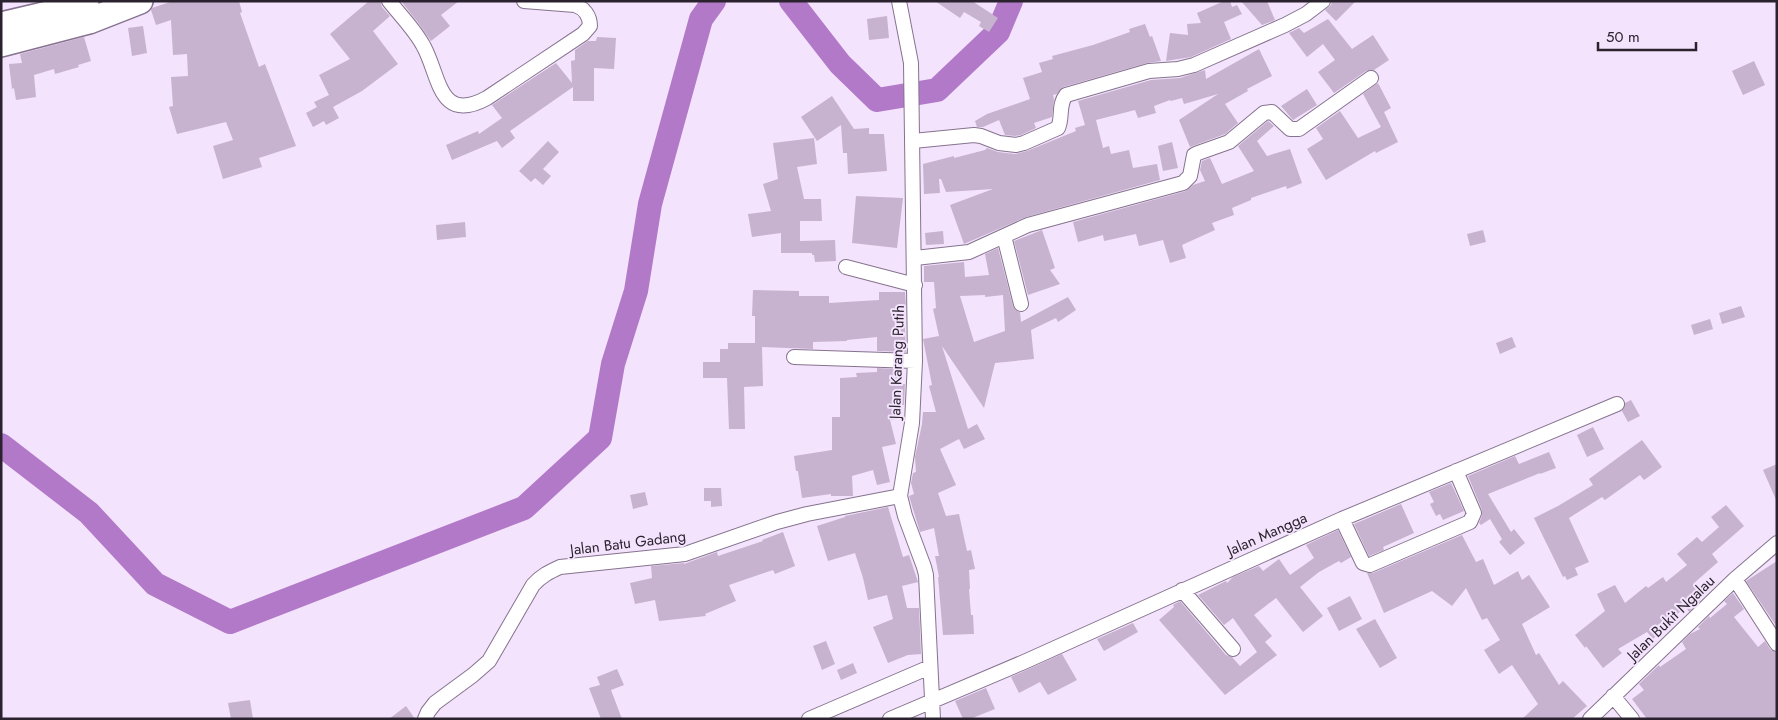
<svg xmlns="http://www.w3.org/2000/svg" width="1778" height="720" font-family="Jost,sans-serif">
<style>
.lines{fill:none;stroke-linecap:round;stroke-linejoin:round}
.river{stroke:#b179c7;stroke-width:24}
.building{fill:#c7b2d0;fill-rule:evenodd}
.street-casing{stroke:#86738f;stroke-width:16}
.highway-casing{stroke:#86738f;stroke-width:28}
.street{stroke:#fff;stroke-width:14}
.highway{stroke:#fff;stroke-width:25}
.labels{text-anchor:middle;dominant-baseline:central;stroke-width:4;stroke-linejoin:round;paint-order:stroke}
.street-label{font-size:15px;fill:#2a222e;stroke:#f4e3fc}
</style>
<rect width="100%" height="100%" fill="#f4e3fc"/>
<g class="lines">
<path class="river" d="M791,1L840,64L877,100L937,90L998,32L1011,1
M1,445L89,513L155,584L230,622L524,508L600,438L613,364L636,291L650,204L701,19L714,1"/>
</g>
<path class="building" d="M173,1H239L242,12L240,13L259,67L265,64L296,146L259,158L262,167L223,179L213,146L233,140L226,122L177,134L169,107L173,106L171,77L188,76L187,54L173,55L171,20L156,25L151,10L152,8Z
M369,1H380L382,7L390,16L373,31L398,64L362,91L333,107L339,118L326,125L324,121L313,127L306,113L317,107L314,102L329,95L319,75L350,59L330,34Z
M401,1H459L441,15L450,26L431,41L419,24Z
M935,1H972L998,18L989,32L979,26L981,22L964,12L960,18Z
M1224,1H1230L1232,7L1237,5L1242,14L1224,22L1231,39L1191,57L1166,61L1170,33L1188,35L1187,24L1201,23L1197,13Z
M1241,1H1267L1275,20L1262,25Z
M1332,1H1356L1336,21L1325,10L1331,5Z
M887,16L889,38L869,40L867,19Z
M1328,19L1352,49L1373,35L1389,60L1374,70L1366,71L1334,93L1318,72L1335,60L1323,44L1307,57L1289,33L1299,28L1304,33Z
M1145,24L1150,37L1152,36L1161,61L1147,63L1063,87L1057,94L1053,95L1054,99L1052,117L1034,123L1036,128L1021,135L1015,136L1005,135L999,120L983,127H977L975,121L987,114L1030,99L1023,78L1042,72L1039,63L1053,59L1052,56L1093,45L1130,32L1129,29Z
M143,26L147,53L132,56L128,28Z
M84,37L91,61L78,65L79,67L55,74L54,69L34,75L36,97L16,100L14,88L12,89L9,64L22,63L20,54Z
M597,37L616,38L614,69L594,68V101H573V87L510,131L515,138L502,148L497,141L452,160L446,145L478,131L479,134L502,118L492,105L556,63L572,83L571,61L575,60V50L588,41H596Z
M1259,49L1272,76L1247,89L1248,91L1225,104L1238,123L1225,134L1190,147L1179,120L1218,94L1184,104L1182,98L1171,101L1170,100L1154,106L1156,113L1138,118L1135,110L1096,120L1103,148L1109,146L1111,154L1129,150L1133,168L1157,164L1160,180L1026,217L964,244L950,205L993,189L946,192L941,179H939L940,193L924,194L923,164L954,156V158L985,150L987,148L998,152L1015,154L1027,151L1076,131L1075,128L1085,125L1078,101L1151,80L1180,78L1205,70L1206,79Z
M1754,61L1765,85L1743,95L1732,71Z
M1378,83L1391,108L1384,112L1398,142L1376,153L1375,151L1326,180L1307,149L1323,139L1316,128L1340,111L1358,138L1381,127L1363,94Z
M1307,89L1317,105L1293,120L1281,106Z
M832,96L854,129L869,128V134H884L887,171L848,174L847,153H843L841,125L817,141L801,117Z
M1268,121L1274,126L1257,141L1267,156L1290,149L1302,183L1287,189L1286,186L1251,198V200L1232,208L1234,215L1212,223L1215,230L1182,245L1186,258L1170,263L1163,240L1139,246L1136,234L1104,241L1103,235L1078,242L1073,222L1186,191L1193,185L1205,181L1200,170L1202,161L1210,158L1222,184L1254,171L1238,146Z
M814,138L817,164L797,167L804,199H821L822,221H800V241L835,240L836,261L815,262L814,255H812V253H781V233L752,237L748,214L771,211L763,184L778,179L773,143Z
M548,141L559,152L543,169L551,176L543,185L535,178L531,182L519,171Z
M1172,142L1178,168L1163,171L1158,146Z
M856,196L903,198L897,248L852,243Z
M465,222L466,237L437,240L436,225Z
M1042,230L1055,268L1050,270L1060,284L1028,295L1014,241Z
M1483,230L1486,242L1470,246L1467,234Z
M943,231L944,244L926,245L925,233Z
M998,248L1013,306L1015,310L1020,312L1021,322L1068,297L1076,310L1058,322L1056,318L1031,330L1034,359L995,363L984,408L942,346L968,429L977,424L985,439L964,449L959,439L940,449L956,485L938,493L946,516L959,514L967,551L971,550L975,569L969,570L970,589H969L971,615H973L974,634L943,635L938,577H939L935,556H939L934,528L920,532L909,496L914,494L911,483L913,473L916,472L915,457L922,424L923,412H936L929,386L932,385L923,339L939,336L933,309L936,308L934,282H924V266L964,262L965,277L989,275L985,254ZM985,295V297L1003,295L1005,331L974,342L960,296Z
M753,290L799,291V296H829V303L879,300V292H905L906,308H904L906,352L877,351V337L847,340V341L813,342V349L762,347L763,386L744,387L745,429H729L727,378H703V362H720V349H728V343H755V316H752Z
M1741,306L1745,317L1722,324L1719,313Z
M1710,319L1713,329L1694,335L1691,325Z
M1512,337L1516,347L1500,354L1496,343Z
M877,368L897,369L898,384H905L904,405H894L895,420H890L896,444L882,447L890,482L877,485L873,470L852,476L853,496H831V494L802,498L798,471H796L794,456L832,450V417H840V378L857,377L856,373L877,372Z
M1631,400L1640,416L1628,422L1622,411L1625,403Z
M1593,427L1604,449L1587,457L1577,435Z
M1642,440L1662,467L1644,480L1640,475L1605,500L1602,497L1569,518L1589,562L1575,568L1578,575L1567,580L1565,576L1563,577L1534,518L1558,506L1593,485L1589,479Z
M1549,452L1556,468L1540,474V473L1488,494L1511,532L1514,529L1525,543L1510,555L1499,542L1502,539L1490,519L1481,525L1479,523L1482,516V510L1468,476L1515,456L1519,464Z
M1777,464V502L1763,470Z
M1451,483L1464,511L1443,520L1440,514L1436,516L1430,504L1434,502L1429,492Z
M704,488H721L722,506L711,507V501H704Z
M645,492L648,505L633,509L630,495Z
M1401,504L1414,533L1383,547L1384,550L1369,556L1354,524Z
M1726,505L1744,526L1712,554L1718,562L1693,584L1701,593L1697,597L1700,601L1689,612L1686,607L1658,629L1661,632L1653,639L1647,632L1618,649L1622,653L1603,668L1586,646L1585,648L1575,635L1605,611L1597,594L1615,585L1625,603L1646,586L1648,588L1663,577L1666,582L1687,565L1677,554L1697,537L1702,542L1719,527L1711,517Z
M888,507L903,557L909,555L918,582L902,586L907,608H919L921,654L908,655L888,663L873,627L893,619L887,595L868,600L863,578L855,553L828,561L817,526L845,517V516Z
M1338,530L1351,557L1341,563L1339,561L1319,572L1300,587L1323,616L1303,632L1276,598L1254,615L1272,636L1265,642L1277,655L1225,695L1159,620L1174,607L1173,605L1180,601L1226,655L1232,657L1240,666L1257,652L1233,618L1224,625L1198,595L1226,581L1227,583L1233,577L1259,566L1263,571L1279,559L1290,575L1314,558L1306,545Z
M783,532L795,566L775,574L773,570L729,585L736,601L705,614L706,616L659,621L655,600L635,604L630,583L652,578L651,566L684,563V564L717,552L718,556L763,541L762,540Z
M1462,535L1476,562L1483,559L1494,585L1518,571L1522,580L1529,575L1550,607L1522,624L1536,655L1539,653L1559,685L1563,681L1587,706L1572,719H1522L1538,704L1512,665L1499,674L1484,650L1500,640L1487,618L1482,620L1466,588L1452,606L1432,591L1384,613L1367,573H1373Z
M1777,561V627L1746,581Z
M1733,593L1744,609L1734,617L1758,647L1765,641L1770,649L1777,653V719H1647L1632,699L1644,690L1639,684L1659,665L1660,667L1686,649L1682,642L1690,634L1700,629L1698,627L1709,616L1710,618L1727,604L1724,601Z
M1350,596L1362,619L1339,631L1327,608Z
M1375,619L1397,658L1380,668L1356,629Z
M1133,623L1138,632L1104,651L1097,639Z
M826,641L835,664L822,670L813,646Z
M1062,654L1077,680L1048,695L1040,682L1019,693L1011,677Z
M853,663L857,673L841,680L837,670Z
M617,669L624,685L611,690L622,719H601L589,688L600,685L597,677Z
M986,688L995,709L970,719H963L955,701Z
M250,700L253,719H231L228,703Z
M406,706L415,719H389Z"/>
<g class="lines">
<defs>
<path id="street" d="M389,1C401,16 416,31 424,47C440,77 439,124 487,98L583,34L590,26C590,16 584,8 575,5L524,1
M899,1L911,63L915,361L912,423L900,496L905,516L924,567L926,575L933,719
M913,141L974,135L981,136L999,143L1016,145L1024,143L1058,128C1063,117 1058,105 1066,95L1149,71L1178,69L1194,65L1285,25L1306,14L1323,1
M1004,236L1021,304
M915,258L969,252L1028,225L1183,183L1190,176L1194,155L1198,153L1229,142L1264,113L1272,112L1290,129H1299L1371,78
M846,267L915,285
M794,357L915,361
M1342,519L1363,563L1370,565L1470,522L1474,513L1456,471
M1735,579L1777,644
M1182,590L1233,649
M1613,696L1632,719
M425,719L428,712L435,703L473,675L489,661L533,585C541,576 549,572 560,567L685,554L777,522L807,514L900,496
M809,719L930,667
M890,719L1024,662L1342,519L1617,404
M1590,719L1735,579L1777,543"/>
<path id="highway" d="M1,25L86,5
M1,44L89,21L140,1"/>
</defs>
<use href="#street" class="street-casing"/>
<use href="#highway" class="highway-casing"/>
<use href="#street" class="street"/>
<use href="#highway" class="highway"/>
</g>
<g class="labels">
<g class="street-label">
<text transform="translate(897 362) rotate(-88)">Jalan Karang Putih</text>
<text transform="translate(1267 534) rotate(-24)">Jalan Mangga</text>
<text transform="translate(628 543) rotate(-7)">Jalan Batu Gadang</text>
<text transform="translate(1671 618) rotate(-44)">Jalan Bukit Ngalau</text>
</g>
</g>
<rect width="1778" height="720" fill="none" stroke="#2a222e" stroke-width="5"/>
<path d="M1598 42v8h98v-8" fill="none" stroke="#2a222e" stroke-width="2.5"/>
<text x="1606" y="42" font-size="15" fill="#2a222e" stroke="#f4e3fc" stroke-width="4" paint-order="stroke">50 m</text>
</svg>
